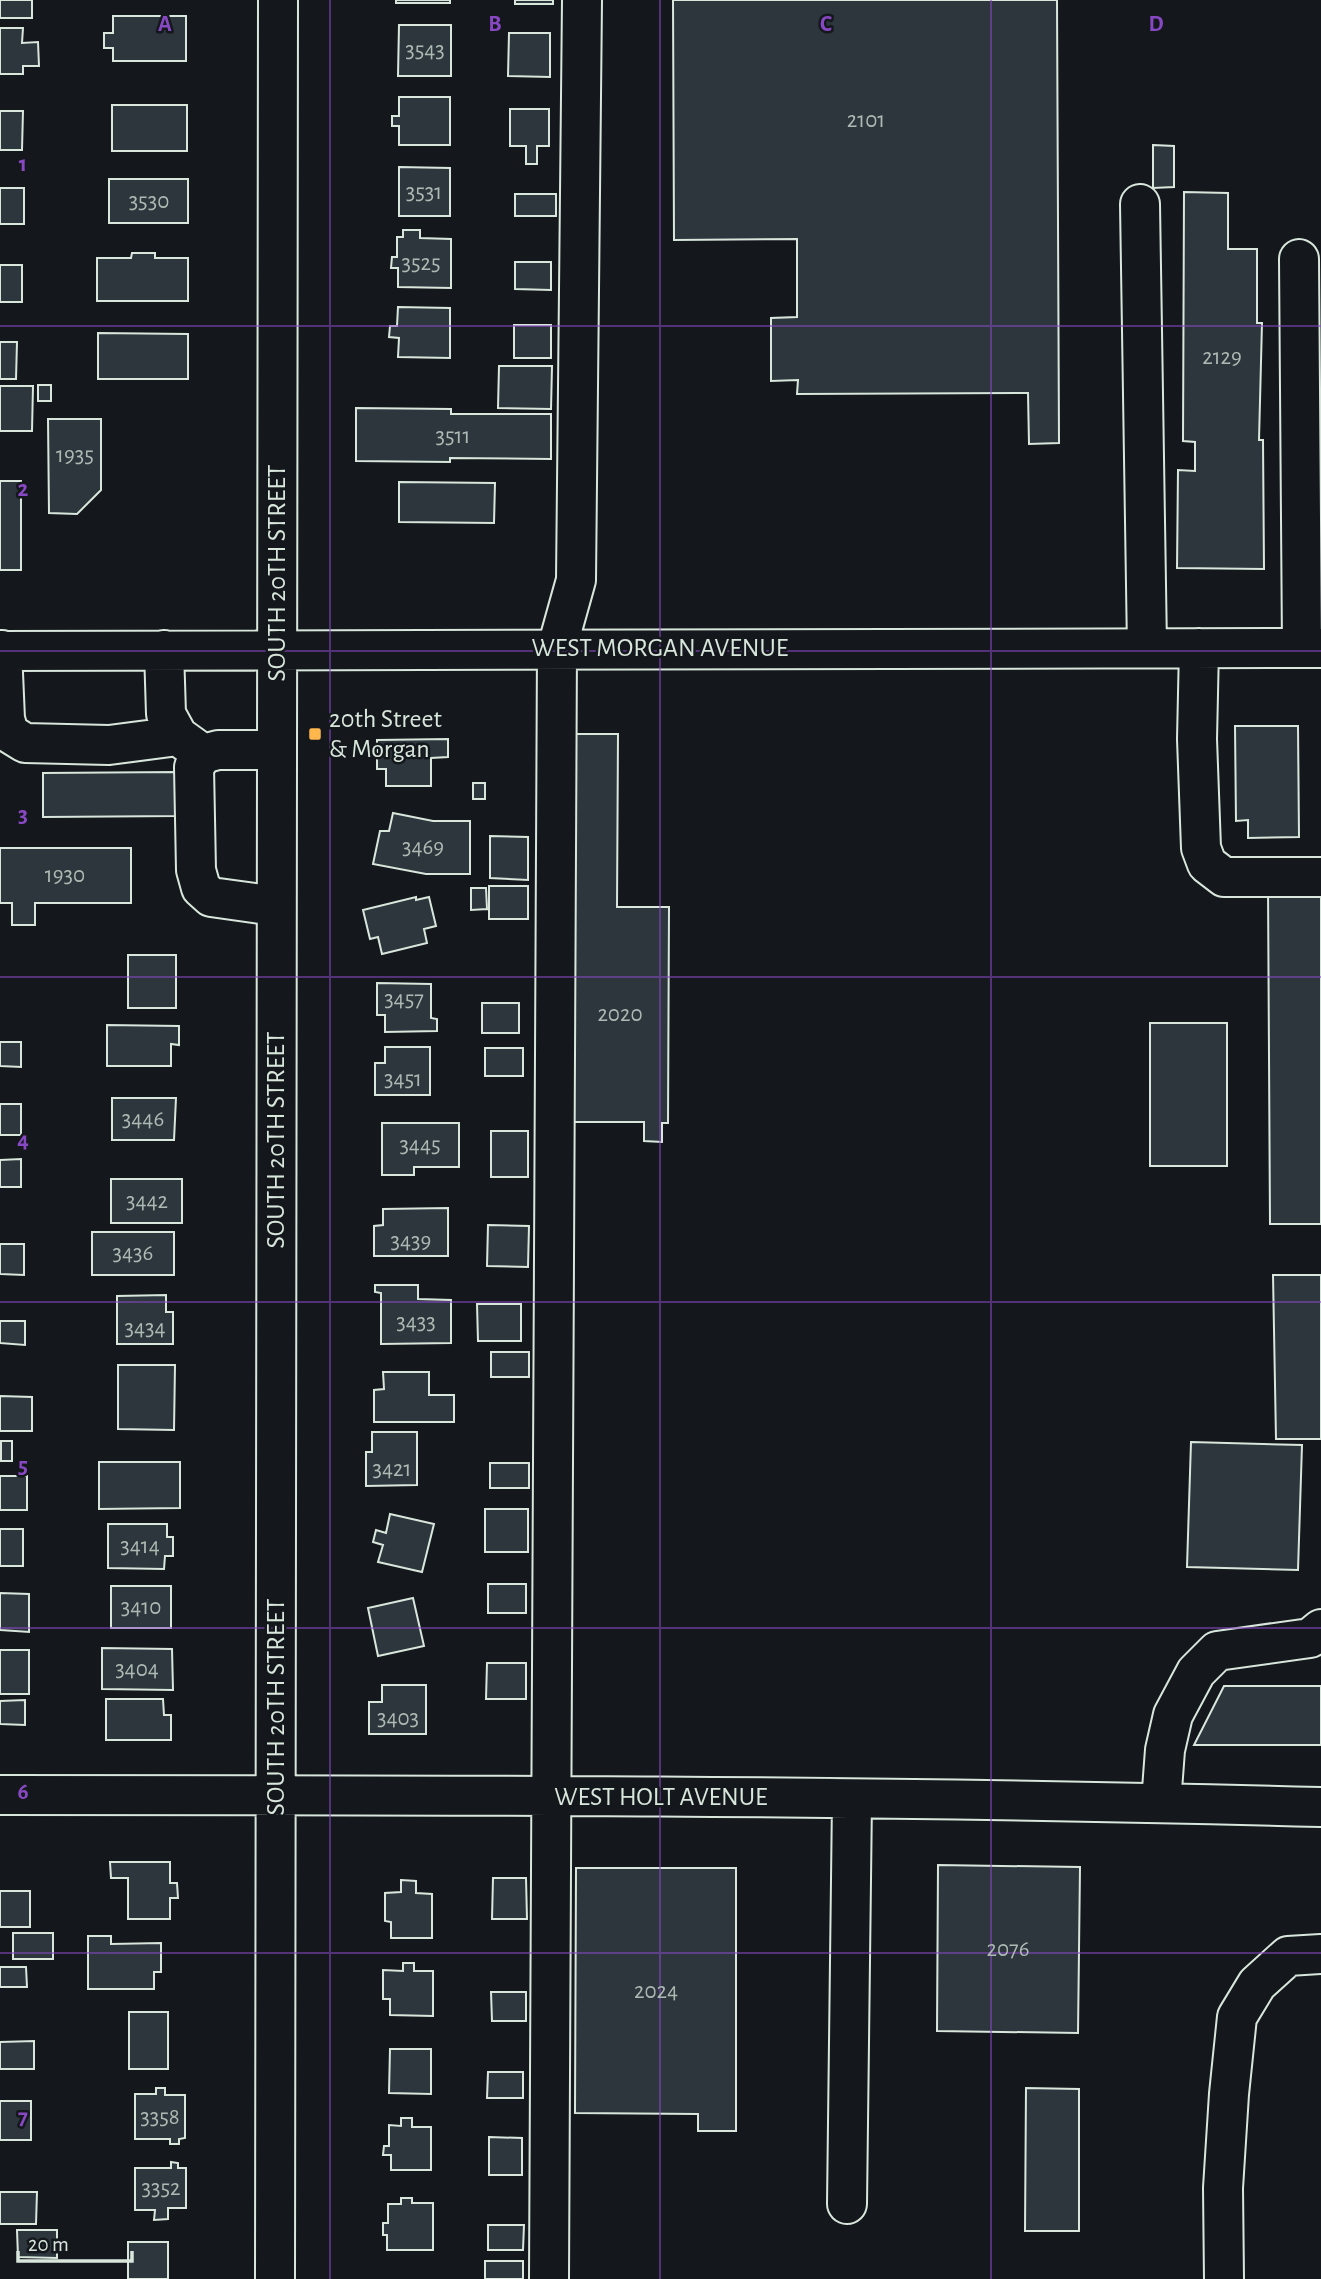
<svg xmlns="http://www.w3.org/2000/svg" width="1321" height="2279" font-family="'Alegreya Sans',sans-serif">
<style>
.building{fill:#2c363c;stroke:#d8e6dc;stroke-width:2}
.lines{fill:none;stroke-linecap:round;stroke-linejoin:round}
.minor-casing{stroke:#d8e6dc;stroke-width:42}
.minor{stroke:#14181c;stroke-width:38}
.grid{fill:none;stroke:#8948c3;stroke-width:2;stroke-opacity:0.55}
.poi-dot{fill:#ffb74d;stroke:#14181c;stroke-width:2.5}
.labels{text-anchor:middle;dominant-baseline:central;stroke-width:5;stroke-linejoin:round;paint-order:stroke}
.number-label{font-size:23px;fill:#adbab4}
.street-label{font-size:26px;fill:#d8e6dc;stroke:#14181c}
.poi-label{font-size:26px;fill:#d8e6dc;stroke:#14181c;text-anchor:start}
.grid-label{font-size:23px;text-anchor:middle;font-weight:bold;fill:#8948c3;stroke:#14181c;stroke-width:5;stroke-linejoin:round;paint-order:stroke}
</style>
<rect width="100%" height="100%" fill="#14181c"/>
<path class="building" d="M0,0H32V18H0Z
M396,0H450V3H396Z
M515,0H553V4H515Z
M673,0H1057L1059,443L1029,444L1028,393L797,394L798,380L771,381V318L797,317V239L674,240Z
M113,16H186V61H113V48H104V33H113Z
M399,25H451V76H398Z
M0,28H23L22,43L38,42L39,66H23V74H0Z
M509,33H550V77L508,76Z
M399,97H450V145H399V126H392V116H399Z
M112,105H187V151H112Z
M510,109H549V146H537V164H526V146H510Z
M0,111H23L22,150H0Z
M1153,145L1174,146V187L1153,188Z
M399,167L450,168V216H399Z
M109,179H188V223H109Z
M0,188H24V224H0Z
M1184,192L1228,193V249H1257V323H1262L1259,440H1263L1264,569L1177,568L1178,470L1195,471V442L1183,441Z
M515,194H556V216H515Z
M403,230H420V238L451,239V288L398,287V268H391L392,257H397V237H403Z
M132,253H155V258H188V301H97V258H131Z
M515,262H551V290L515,289Z
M0,265H22V302H0Z
M398,307L450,308V358L398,357L399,338L389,337L390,326H397Z
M514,325H551V358H514Z
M98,333L188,334V379H98Z
M0,342H17L16,379H0Z
M499,366H552L551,409L498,408Z
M38,385H51V401H38Z
M0,386H33L32,431H0Z
M356,408L451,409V414H551V459L450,458V462L356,461Z
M48,419H101V490L77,514L49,513Z
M0,481H21V570H0Z
M399,482L495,483L494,523L399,522Z
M1235,726H1298L1299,837L1248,838V820L1236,821Z
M572,734H618L617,907H669L668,1123H662V1142L644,1141V1122H571Z
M448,739V757L431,758V786H386V769H377V740Z
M176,772L177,816L43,817V773Z
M473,783H485V799H473Z
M393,813L433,821H470V874H426L373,864L380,831H389Z
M490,836L528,837V880L490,878Z
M0,848H131V903H35V925H12V903H0Z
M489,886H528V919H489Z
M1321,887V1224H1270L1268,888Z
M471,888H486L487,909L471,910Z
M416,897V900L429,897L436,926L424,929L427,943L382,954L378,937L370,939L363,910Z
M128,955H176V1008H128Z
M377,983L431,984V1018L437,1019V1031L385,1032V1015H377Z
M482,1003H519V1033H482Z
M1150,1023H1227V1166H1150Z
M107,1025L179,1026V1045L171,1044V1066H107Z
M0,1042H21V1067L0,1066Z
M385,1047H430V1095H375V1063H385Z
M485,1048H523V1076H485Z
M112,1098H176L174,1140H112Z
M0,1104H21V1135H0Z
M382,1123H459V1167H414V1175H382Z
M491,1131H528V1177H491Z
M21,1159V1187H0V1160Z
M111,1179H182V1223H111Z
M448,1208V1256H374V1226L383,1225V1209Z
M488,1225L529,1226L528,1267L487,1266Z
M92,1232H174V1275H92Z
M0,1244H24V1275L0,1274Z
M1273,1275H1321V1439H1276Z
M375,1285H418V1299L451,1300V1343L381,1344V1293L375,1292Z
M166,1295V1312H173V1344H117V1296Z
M477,1304H521V1341H478Z
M0,1321H25V1345L0,1343Z
M491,1352H529V1377H491Z
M118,1365H175L174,1430L118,1429Z
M383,1372H429V1395H454V1422H374V1390L384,1389Z
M0,1396L32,1397V1431H0Z
M372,1432H417V1485L366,1486V1452H372Z
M1,1441H12V1461H1Z
M1191,1442L1302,1445L1298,1570L1187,1567Z
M99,1462H180V1508L99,1509Z
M490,1463H529V1488H490Z
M0,1476H27V1510H0Z
M485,1509H528V1552H485Z
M390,1514L434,1524L422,1572L378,1562L383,1545L373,1542L376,1530L386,1533Z
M108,1524H167V1537H173V1556H165L164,1569L108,1568Z
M0,1529H23V1566H0Z
M488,1584H526V1613H488Z
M111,1586H171V1628H111Z
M0,1593L29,1594V1632L0,1630Z
M413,1598L424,1646L378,1656L368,1608Z
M102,1648L172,1649L173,1690L102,1689Z
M0,1650H29V1694H0Z
M487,1663H526V1699H486Z
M382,1685H426V1734H369V1702H382Z
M1224,1686H1321V1745H1194Z
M106,1699H163L164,1715H171V1740H106Z
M25,1700V1725L0,1724V1701Z
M110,1862H170V1883H177L178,1898H170V1919H128V1878H111Z
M938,1865L1080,1867L1078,2033L937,2031Z
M576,1868H736V2131H698V2114L575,2113Z
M493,1878H526L527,1919H492Z
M401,1880L416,1881V1893L432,1894V1938H391V1922L385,1921V1893L401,1892Z
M0,1891H30V1927H0Z
M13,1933H53V1959H13Z
M88,1936H111V1944L161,1943V1972H154V1989H88Z
M403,1963H414V1971H433V2016L390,2015V1999H383V1970L403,1971Z
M0,1967H26L27,1987H0Z
M491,1992H526V2021H492Z
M129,2012H168V2069H129Z
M34,2041V2069H0V2042Z
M390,2049H431V2094L389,2093Z
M488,2072H523V2098H487Z
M156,2088H165V2095H185V2138L179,2139V2144H170V2139H135V2094H156Z
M1026,2088L1079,2089V2231H1025Z
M0,2101H31V2140H0Z
M401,2118H412V2127H431V2170H391V2155H383L384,2146H389V2125L401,2126Z
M489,2137L522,2138V2175H489Z
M171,2162L178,2163V2168H186V2208H168V2219L154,2220L155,2210H135V2168H171Z
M0,2192H37L36,2224H0Z
M401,2198H412V2203H433V2250H387V2235H383V2223H388V2204H401Z
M488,2225H524L523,2250H488Z
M17,2230H57V2258L18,2257Z
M128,2242H168V2279H128Z
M485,2261H523V2279H485Z"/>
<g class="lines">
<defs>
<path id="minor" d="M1140,204L1147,648
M1299,259L1302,648
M1199,648L1197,739L1201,848L1207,864L1224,877H1321
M2,650L5,719L9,733L25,743L109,745L178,736
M164,650L166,714L178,736L196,749
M0,651L1321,648
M276,906L211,897L201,888L196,870L194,767L203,754L218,750H277
M0,1795C440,1795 881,1795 1321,1807
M1161,1803L1165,1750L1173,1715L1196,1672L1217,1651L1310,1638L1321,1629
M847,2204L852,1799
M275,2279L278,0
M549,2279L557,648L576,580L582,0
M1224,2279L1223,2188L1229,2094L1237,2017L1257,1984L1288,1956L1321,1954"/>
</defs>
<use href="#minor" class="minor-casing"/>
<use href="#minor" class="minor"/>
</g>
<path class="grid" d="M330,0V2279M660,0V2279M991,0V2279M0,326H1321M0,651H1321M0,977H1321M0,1302H1321M0,1628H1321M0,1953H1321"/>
<rect class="poi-dot" x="308" y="727" width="14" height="14" rx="3.5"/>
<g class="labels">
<g class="number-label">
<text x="425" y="50">3543</text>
<text x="866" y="120">2101</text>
<text x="424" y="192">3531</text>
<text x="149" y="201">3530</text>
<text x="421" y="263">3525</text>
<text x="1222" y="357">2129</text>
<text x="453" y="436">3511</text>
<text x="75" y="455">1935</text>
<text x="423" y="847">3469</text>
<text x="65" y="875">1930</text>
<text x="404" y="999">3457</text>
<text x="620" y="1014">2020</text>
<text x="403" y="1079">3451</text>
<text x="143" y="1119">3446</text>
<text x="420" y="1145">3445</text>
<text x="147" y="1201">3442</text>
<text x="411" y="1241">3439</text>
<text x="133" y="1253">3436</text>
<text x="416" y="1322">3433</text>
<text x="145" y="1328">3434</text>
<text x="392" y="1469">3421</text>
<text x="140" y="1546">3414</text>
<text x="141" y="1607">3410</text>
<text x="137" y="1669">3404</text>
<text x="398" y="1718">3403</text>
<text x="1008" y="1949">2076</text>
<text x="656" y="1991">2024</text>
<text x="160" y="2117">3358</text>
<text x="161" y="2188">3352</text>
</g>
<g class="street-label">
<text transform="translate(277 573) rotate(-90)">SOUTH 20TH STREET</text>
<text x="660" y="648">WEST MORGAN AVENUE</text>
<text transform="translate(276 1140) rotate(-90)">SOUTH 20TH STREET</text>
<text transform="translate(276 1707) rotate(-90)">SOUTH 20TH STREET</text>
<text x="661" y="1797">WEST HOLT AVENUE</text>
</g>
<g class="poi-label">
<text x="329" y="719">20th Street<tspan x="329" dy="30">&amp; Morgan</tspan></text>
</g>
</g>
<g class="grid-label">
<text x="165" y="31">A</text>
<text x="495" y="31">B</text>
<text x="826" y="31">C</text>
<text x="1156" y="31">D</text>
<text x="23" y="171">1</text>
<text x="23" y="496">2</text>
<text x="23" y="822">3</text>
<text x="23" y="1147">4</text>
<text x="23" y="1473">5</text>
<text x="23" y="1799">6</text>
<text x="23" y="2124">7</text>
</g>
<path d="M18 2251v10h114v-10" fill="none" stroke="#d8e6dc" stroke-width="3.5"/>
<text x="28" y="2251" font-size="21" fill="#d8e6dc" stroke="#14181c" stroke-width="5" paint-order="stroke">20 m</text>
</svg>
